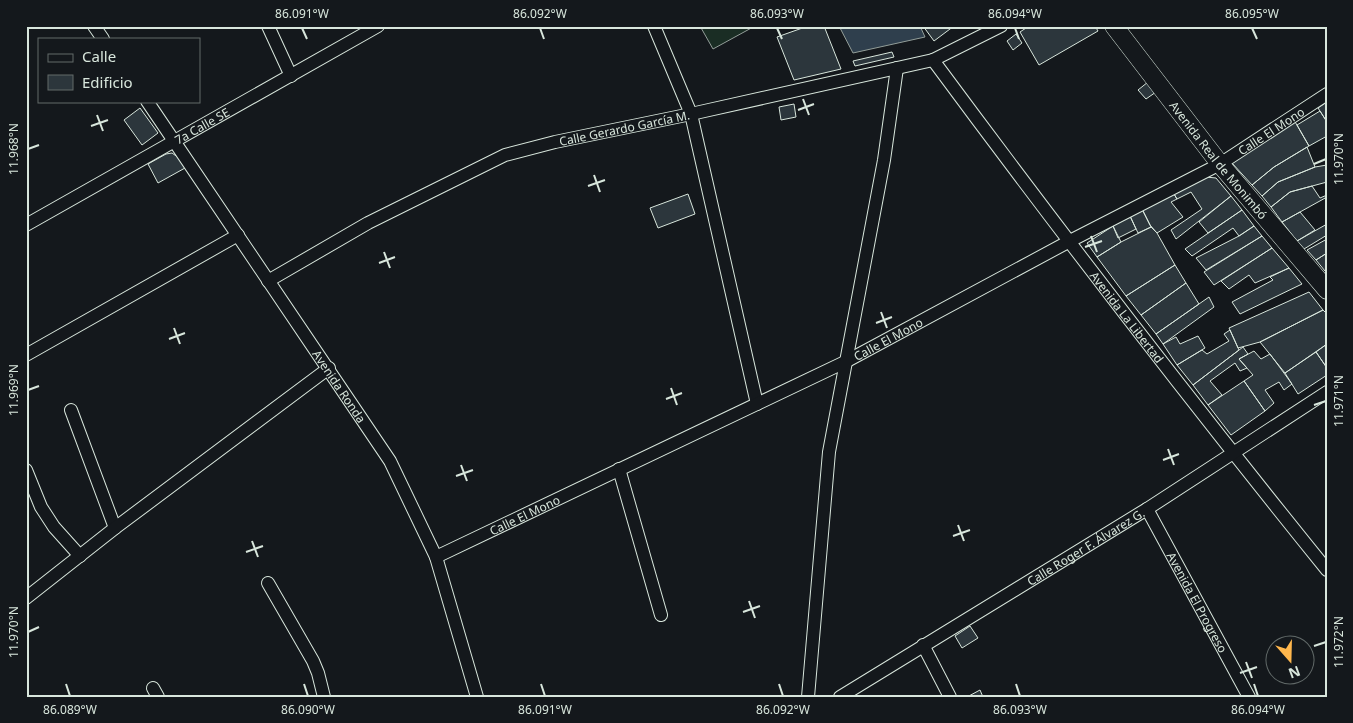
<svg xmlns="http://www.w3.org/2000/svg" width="1353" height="723" font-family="'Noto Sans',sans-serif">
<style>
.green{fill:#1a2d24;stroke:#939e99}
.water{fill:#2f3f4d;stroke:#939e99}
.building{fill:#2c363c;stroke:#d8e6dc}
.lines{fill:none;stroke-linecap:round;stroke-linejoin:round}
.street-casing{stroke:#d8e6dc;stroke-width:14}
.secondary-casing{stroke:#d8e6dc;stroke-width:19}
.street{stroke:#14181c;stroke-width:12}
.secondary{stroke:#14181c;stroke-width:18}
.ticks{fill:none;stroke:#d8e6dc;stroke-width:2}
.labels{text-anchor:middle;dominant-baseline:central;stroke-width:4;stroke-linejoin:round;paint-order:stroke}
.street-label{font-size:12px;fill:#d8e6dc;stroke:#14181c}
.neatline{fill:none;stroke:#d8e6dc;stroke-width:2}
.ticks-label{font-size:12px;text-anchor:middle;fill:#d8e6dc}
</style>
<rect width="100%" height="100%" fill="#14181c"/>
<path class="green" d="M700,26H755L713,49Z"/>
<path class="water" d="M839,26H920L925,37L853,53Z"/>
<path class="building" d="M808,26H824L841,69L794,80L777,37Z
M923,26H954L934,41Z
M1029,26H1095L1098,31L1039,65L1020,32Z
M1016,34L1022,43L1013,50L1007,41Z
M892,52L894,57L855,66L853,61Z
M1148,82L1156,92L1146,99L1138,90Z
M1327,102V122L1318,108Z
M794,104L796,117L781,120L779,107Z
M140,108L158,133L142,145L124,120Z
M1320,111L1327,122V136L1309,146L1297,125Z
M1294,120L1309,146L1274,167L1252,185L1232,163Z
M1307,147L1315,167L1278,182L1262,196L1252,185L1274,167Z
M172,153L179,158L185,168L158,183L148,164L166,154Z
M1327,165V182L1290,192L1271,207L1262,196L1278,182L1315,167Z
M1206,177L1216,178L1231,196L1176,239L1171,230L1202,209L1191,192L1177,199L1174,194Z
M1312,186L1320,198L1327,195V197L1282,222L1271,207L1290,192Z
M688,194L695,214L658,228L650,208Z
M1174,194L1177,199L1171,202L1183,217L1157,233L1150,225L1142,209Z
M1231,196L1242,210L1208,233L1199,222Z
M1142,209L1151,227L1138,233L1130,216Z
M1242,210L1254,226L1239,236L1233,228L1192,256L1185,249Z
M1300,212L1315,230L1297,241L1282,222Z
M1130,216L1136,229L1118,238L1113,226Z
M1327,224V235L1304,249L1297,241Z
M1113,226L1121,242L1097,257L1087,243Z
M1254,226L1262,236L1206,270L1196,258L1239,236Z
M1151,227L1157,233L1175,265L1126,296L1097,257L1121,242Z
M1262,236L1272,248L1214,285L1204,272Z
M1327,239V253L1316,260L1307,250Z
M1272,248L1289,268L1255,283L1249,275L1229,289L1221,281Z
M1327,253V269L1325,271L1316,260Z
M1175,265L1186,283L1141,315L1126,296Z
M1289,268L1302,284L1240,314L1232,302L1273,280L1270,277Z
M1186,283L1199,304L1156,334L1141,315Z
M1309,292L1323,310L1260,342L1238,348L1229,328Z
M1209,297L1214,307L1163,344L1156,334Z
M1323,310L1327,314V344L1285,373L1260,342Z
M1230,330L1239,350L1193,385L1177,365L1202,350L1207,354L1229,341L1224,334Z
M1198,336L1205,348L1177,365L1163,344L1176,337L1180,344Z
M1327,344V368L1316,352Z
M1243,347L1248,354L1239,359L1247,368L1240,371L1235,363L1210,381L1222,395L1208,405L1193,385Z
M1254,351L1261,359L1270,354L1292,384L1284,390L1279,382L1265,390L1274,403L1265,411L1244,381L1253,375L1239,359Z
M1316,352L1327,368V375L1298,394L1285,373Z
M1244,381L1265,411L1231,435L1208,405Z
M970,626L978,638L962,648L955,636Z
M980,690L983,697H967Z"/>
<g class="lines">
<defs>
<g id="street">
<path d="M94,26L103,39"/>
<path d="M268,26L291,76"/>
<path d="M654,26L691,114L757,404"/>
<path id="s1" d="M933,60C1061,233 1192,403 1327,570"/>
<path id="s2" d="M147,101L390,461L436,557L477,697"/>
<path id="s3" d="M26,225L378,26"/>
<path id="s4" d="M268,281L368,223L505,155L555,142L691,114L933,60L1001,26"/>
<path d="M26,355L238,235"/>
<path d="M71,410L115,528"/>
<path d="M619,469L661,615"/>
<path d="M26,470L41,507L54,527L80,556"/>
<path id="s5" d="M1147,509L1249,697"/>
<path id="s6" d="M436,557L845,362L1068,242L1220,164L1327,94"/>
<path d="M268,583L313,661L318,673L324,697"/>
<path d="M26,598L115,528L329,368"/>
<path d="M923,645L950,697"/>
<path d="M153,688L158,697"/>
<path d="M808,697L829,452L884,160L897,68"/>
<path id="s7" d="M840,697L1147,509L1327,392"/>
</g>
<g id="secondary">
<path id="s8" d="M1114,26L1220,164L1327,290"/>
</g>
</defs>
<use href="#street" class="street-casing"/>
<use href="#secondary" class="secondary-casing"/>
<use href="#street" class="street"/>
<use href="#secondary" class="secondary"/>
</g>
<path class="ticks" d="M302,28L307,39M540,28L544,39M777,28L782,39M1015,28L1019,39M1252,28L1257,39M803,99L809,115M798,110L814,104M97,115L103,131M91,126L108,120M28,149L39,145M1314,164L1326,159M594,175L600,192M588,186L605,180M1091,236L1097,252M1085,247L1102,241M384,252L390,268M379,263L395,257M881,312L887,328M876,323L892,317M174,328L180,344M169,339L185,333M671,388L677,405M28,390L39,386M666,399L682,393M1314,405L1326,401M1168,449L1174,465M1163,460L1179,454M461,465L467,481M456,476L473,470M958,525L964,541M953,536L970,530M252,541L258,557M246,552L263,546M749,601L755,618M743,612L760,606M28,632L39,627M1314,646L1326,642M1246,662L1252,678M1240,673L1257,667M66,684L70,696M304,684L308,696M541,684L545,696M779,684L783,696M1016,684L1020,696M1254,684L1258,696"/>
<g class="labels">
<g class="street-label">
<text stroke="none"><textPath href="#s3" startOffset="202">7a Calle SE</textPath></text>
<text stroke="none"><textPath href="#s4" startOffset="391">Calle Gerardo García M.</textPath></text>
<text stroke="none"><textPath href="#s6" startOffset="938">Calle El Mono</textPath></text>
<text stroke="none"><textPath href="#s8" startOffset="170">Avenida Real de Monimbó</textPath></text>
<text stroke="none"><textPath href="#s1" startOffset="322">Avenida La Libertad</textPath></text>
<text stroke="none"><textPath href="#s6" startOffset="502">Calle El Mono</textPath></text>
<text stroke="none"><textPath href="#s2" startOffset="344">Avenida Ronda</textPath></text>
<text stroke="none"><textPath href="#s6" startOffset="98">Calle El Mono</textPath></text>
<text stroke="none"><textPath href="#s7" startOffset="288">Calle Roger F. Álvarez G.</textPath></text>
<text stroke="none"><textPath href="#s5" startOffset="106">Avenida El Progreso</textPath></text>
</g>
</g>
<rect width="1353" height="723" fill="none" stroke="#14181c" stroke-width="55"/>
<rect x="38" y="38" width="162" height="65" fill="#14181c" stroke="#626a69"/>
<rect x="48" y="54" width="25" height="8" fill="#14181c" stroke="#626a69"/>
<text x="82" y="62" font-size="15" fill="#d8e6dc">Calle</text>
<rect x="48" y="75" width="25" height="15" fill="#2c363c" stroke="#626a69"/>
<text x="82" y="88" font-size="15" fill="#d8e6dc">Edificio</text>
<g transform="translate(1290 660) rotate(160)"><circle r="24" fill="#14181c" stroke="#626a69"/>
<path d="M0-4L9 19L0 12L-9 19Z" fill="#ffb74d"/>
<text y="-8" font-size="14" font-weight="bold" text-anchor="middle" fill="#d8e6dc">N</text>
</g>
<rect x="28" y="28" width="1298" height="668" class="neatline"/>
<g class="ticks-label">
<text x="302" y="18">86.091°W</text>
<text x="540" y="18">86.092°W</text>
<text x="777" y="18">86.093°W</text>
<text x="1015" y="18">86.094°W</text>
<text x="1252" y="18">86.095°W</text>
<text transform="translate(14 149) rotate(-90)" y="4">11.968°N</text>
<text transform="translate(1339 159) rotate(-90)" y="4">11.970°N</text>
<text transform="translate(14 390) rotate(-90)" y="4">11.969°N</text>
<text transform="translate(1339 401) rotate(-90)" y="4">11.971°N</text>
<text transform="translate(14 632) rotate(-90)" y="4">11.970°N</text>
<text transform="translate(1339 642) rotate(-90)" y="4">11.972°N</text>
<text x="70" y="714">86.089°W</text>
<text x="308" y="714">86.090°W</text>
<text x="545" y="714">86.091°W</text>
<text x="783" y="714">86.092°W</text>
<text x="1020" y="714">86.093°W</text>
<text x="1258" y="714">86.094°W</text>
</g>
</svg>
